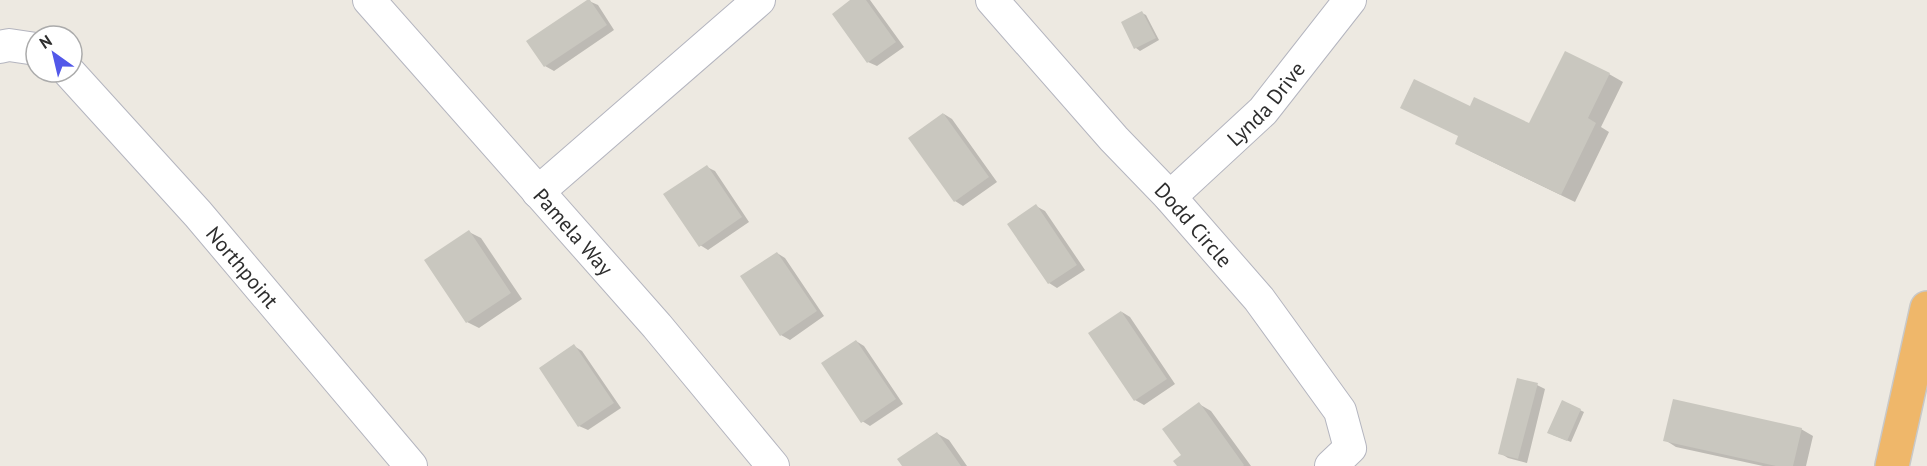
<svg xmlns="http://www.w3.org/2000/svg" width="1927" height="466" font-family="'PT Sans',sans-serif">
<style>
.shadow{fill:#0003}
.building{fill:#c9c7bf}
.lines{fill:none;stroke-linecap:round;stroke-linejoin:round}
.minor-casing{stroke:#b4b5bf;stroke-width:34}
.highway-casing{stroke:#c8c8c8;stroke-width:36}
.minor{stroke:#fff;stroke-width:32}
.highway{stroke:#efb76a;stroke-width:33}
.labels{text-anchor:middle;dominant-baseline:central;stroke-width:5;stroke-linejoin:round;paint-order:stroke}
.street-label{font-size:21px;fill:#2d2d2d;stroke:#fff}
</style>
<rect width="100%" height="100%" fill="#ede9e1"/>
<path class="shadow" d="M853,0H870L904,47L877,66L868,62Z
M589,1L598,5L614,30L554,71L545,66Z
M1142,13L1146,15L1159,40L1140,51L1136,48L1123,22Z
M1609,74L1623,82L1601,127L1609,132L1575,202L1470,151V108L1529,125Z
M944,114L952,119L997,182L963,206L955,201Z
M707,167L715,171L749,222L708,250L700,245Z
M1036,206L1045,211L1085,270L1057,288L1049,283Z
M469,232L481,238L522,299L479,328L467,322Z
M777,253L785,258L824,316L790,340L781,335Z
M1122,312L1130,317L1175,384L1144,405L1135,400Z
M856,341L864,346L903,404L870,426L862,421Z
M574,346L582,351L621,408L588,430L579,426Z
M1537,385L1545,389L1527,463L1508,458L1500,453Z
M1199,404L1211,411L1251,466H1179Z
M1580,410L1584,412L1571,442L1553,435Z
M1801,429L1813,436L1806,466H1763L1676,447L1665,440Z
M938,434L949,440L967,466H904Z"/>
<path class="building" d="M587,0H590L607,25L544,67L526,41Z
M850,0H866L896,42L867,63L832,14Z
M1142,11L1156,38L1134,49L1121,22Z
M1565,51L1610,73L1588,118L1596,123L1561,195L1455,144L1458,136L1400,108L1414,79L1470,106L1474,97L1529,123Z
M943,113L989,177L954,202L908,138Z
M707,165L742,217L699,247L663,194Z
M1036,204L1077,265L1048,284L1007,224Z
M469,230L511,293L466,323L424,260Z
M777,252L817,311L780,336L740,276Z
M1121,311L1167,379L1134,401L1088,333Z
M856,340L896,399L861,423L821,363Z
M574,344L614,403L578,427L539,368Z
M1517,378L1538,383L1518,459L1498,454Z
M1673,399L1802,428L1793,466H1776L1663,441Z
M1562,400L1581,409L1567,441L1547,433Z
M1199,402L1244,465L1243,466H1177L1173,461L1181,455L1162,429Z
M937,432L961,466H902L897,459Z"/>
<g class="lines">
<defs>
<g id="minor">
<path id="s1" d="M369,0L657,326L773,466"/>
<path id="s2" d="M992,0L1114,139L1170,197L1259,299L1340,411L1350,448L1331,466"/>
<path d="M0,47L9,45L36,49"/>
<path id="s3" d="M69,72L198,214L411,466"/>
<path d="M538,192L759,0"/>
<path id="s4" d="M1170,197L1263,111L1350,0"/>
</g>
<path id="highway" d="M1892,466L1927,308"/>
</defs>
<use href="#minor" class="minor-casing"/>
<use href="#highway" class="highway-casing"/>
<use href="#minor" class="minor"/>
<use href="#highway" class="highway"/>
</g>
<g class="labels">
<g class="street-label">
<text stroke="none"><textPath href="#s4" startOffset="134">Lynda Drive</textPath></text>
<text stroke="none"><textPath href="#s2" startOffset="302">Dodd Circle</textPath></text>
<text stroke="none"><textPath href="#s1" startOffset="309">Pamela Way</textPath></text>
<text stroke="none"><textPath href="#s3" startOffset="261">Northpoint</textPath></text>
</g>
</g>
<g transform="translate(54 54) rotate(326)"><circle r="28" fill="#ffffff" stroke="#ababab" stroke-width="1.5"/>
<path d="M0-4.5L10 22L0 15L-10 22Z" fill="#5258e9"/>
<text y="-9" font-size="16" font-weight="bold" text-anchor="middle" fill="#2d2d2d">N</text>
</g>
</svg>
